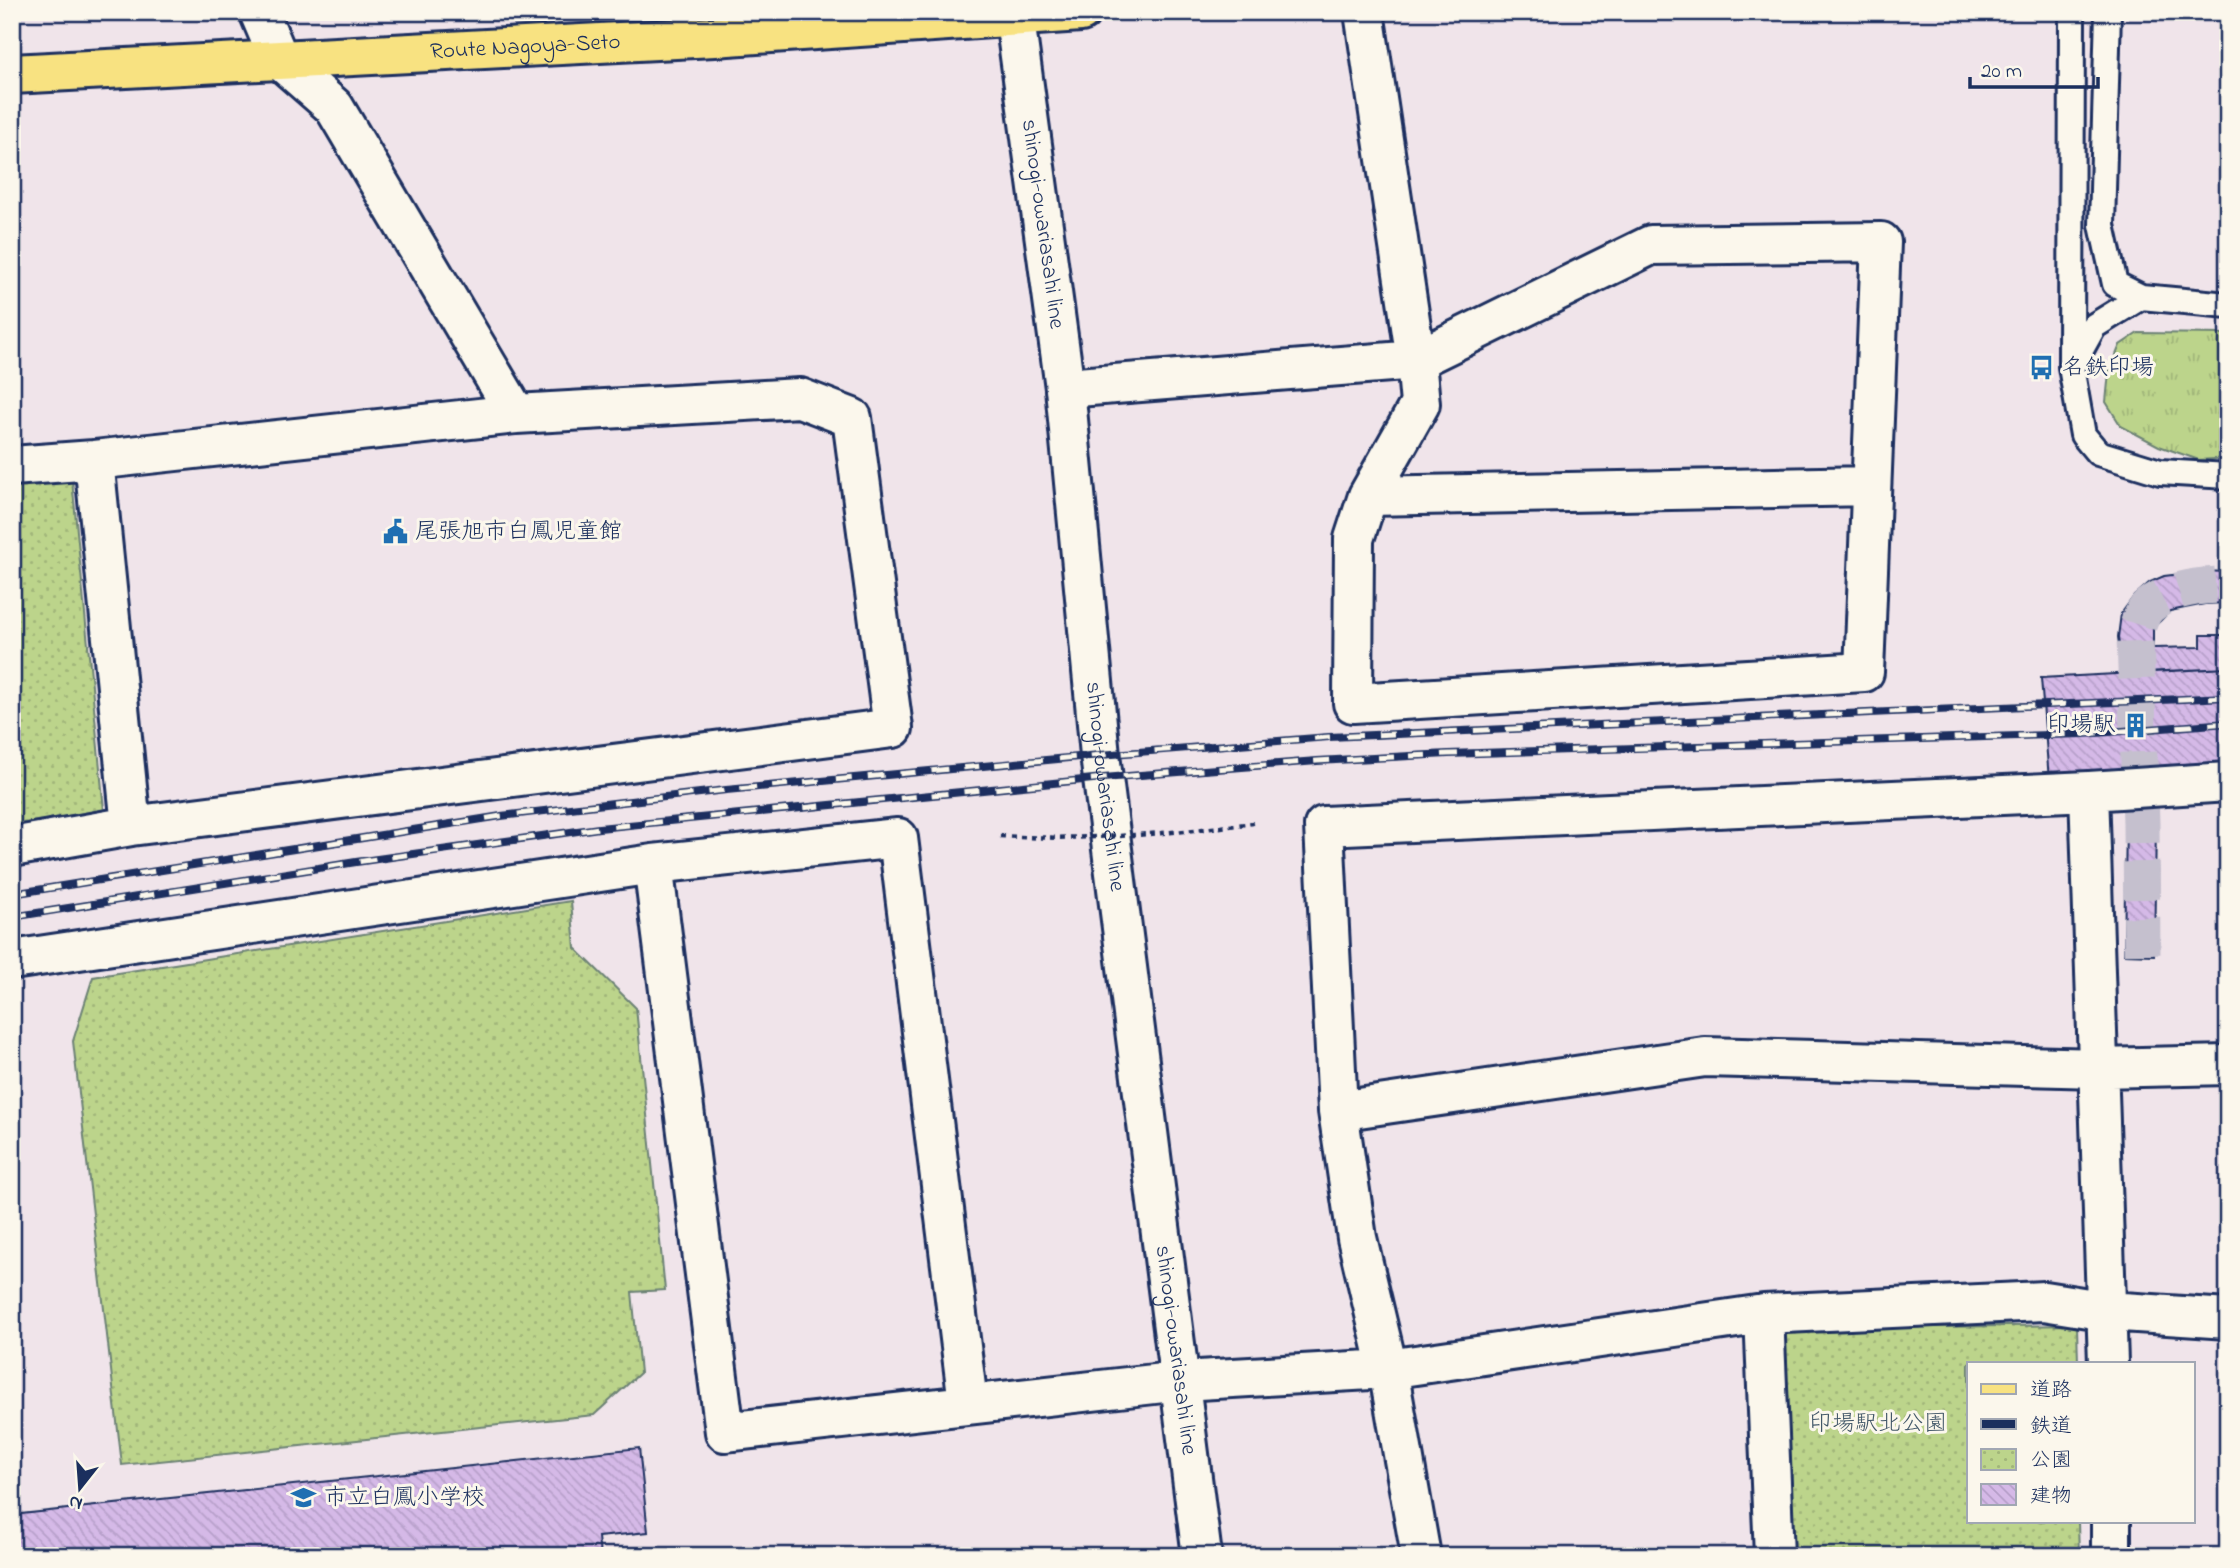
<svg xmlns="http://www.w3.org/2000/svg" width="2240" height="1568" font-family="'Indie Flower','Klee One',sans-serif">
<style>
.grass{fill:url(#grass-tufts);stroke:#6c8274;stroke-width:2}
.park{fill:url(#park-dots);stroke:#6c8274;stroke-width:2}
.building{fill:url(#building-back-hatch);stroke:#1b2f5e;stroke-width:2}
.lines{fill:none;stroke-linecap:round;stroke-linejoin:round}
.pedestrian-tunnel{stroke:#c5c0ce;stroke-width:37;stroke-dasharray:37 18;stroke-linecap:butt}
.service-casing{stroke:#1b2f5e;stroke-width:30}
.minor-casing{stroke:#1b2f5e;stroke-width:44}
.secondary-casing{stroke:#1b2f5e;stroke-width:44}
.primary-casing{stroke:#1b2f5e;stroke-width:44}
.service{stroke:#fbf7ec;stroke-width:24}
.minor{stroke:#fbf7ec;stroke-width:38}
.secondary{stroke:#fbf7ec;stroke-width:38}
.primary{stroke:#f8e281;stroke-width:38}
.rail-casing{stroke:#1b2f5e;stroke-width:8}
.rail{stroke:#fbf7ec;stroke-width:5;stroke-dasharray:16;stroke-linecap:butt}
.path-bridge{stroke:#1b2f5e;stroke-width:4.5;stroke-dasharray:5 5;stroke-linecap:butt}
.labels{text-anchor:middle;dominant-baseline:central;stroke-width:6;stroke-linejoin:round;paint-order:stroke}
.street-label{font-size:23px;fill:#1b2f5e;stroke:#fbf7ec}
.poi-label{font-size:23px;fill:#1b2f5e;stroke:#fbf7ec;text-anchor:start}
.park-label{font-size:23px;fill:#435869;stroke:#fbf7ec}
</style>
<defs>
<pattern id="grass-tufts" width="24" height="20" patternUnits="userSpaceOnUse" patternTransform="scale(1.75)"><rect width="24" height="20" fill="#bcd48b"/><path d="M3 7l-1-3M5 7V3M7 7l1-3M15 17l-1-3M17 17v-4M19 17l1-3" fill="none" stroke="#a1b67a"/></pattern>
<pattern id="park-dots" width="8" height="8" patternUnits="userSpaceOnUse" patternTransform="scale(1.75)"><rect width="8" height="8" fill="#bcd48b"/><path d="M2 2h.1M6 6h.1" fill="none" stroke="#a1b67a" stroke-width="1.8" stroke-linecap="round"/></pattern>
<pattern id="building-back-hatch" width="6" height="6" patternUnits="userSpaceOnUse" patternTransform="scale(1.75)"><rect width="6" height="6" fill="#d5b9e7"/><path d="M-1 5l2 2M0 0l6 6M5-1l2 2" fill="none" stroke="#b69fc9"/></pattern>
</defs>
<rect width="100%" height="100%" fill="#f0e4ea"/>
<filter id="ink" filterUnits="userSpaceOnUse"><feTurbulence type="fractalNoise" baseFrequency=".0143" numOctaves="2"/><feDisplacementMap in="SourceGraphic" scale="14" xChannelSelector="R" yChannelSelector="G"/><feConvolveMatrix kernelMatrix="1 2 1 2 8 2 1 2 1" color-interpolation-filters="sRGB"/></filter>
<g filter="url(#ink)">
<path class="grass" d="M2138,333L2228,334V458L2199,460L2159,446L2121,426L2106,402L2109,372L2120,345Z"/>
<path class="park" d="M72,480L104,810L12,825V483Z
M571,901L575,948L636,1008L665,1290L632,1292L640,1373L594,1415L122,1465L73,1041L93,977Z
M2077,1325L2078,1363H1969V1521H2078L2079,1556H1792L1784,1329Z"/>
<path class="building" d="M2206,571L2224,572L2225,603L2205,604L2170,611L2153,628V648L2201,647V635H2228V668L2123,673L2118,637L2121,614L2134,596L2150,582L2164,576Z
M2228,668V772L2049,780L2041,678Z
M2126,823H2156L2154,955L2124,954Z
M639,1448L648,1532L598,1537L600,1556H491L490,1548L418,1556H12V1515Z"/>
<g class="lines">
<path class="pedestrian-tunnel" d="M2142,954L2141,823L2135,636C2138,626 2141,613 2149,606C2169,589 2200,585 2224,585"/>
<defs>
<path id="service" d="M2072,12L2071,367L2083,435L2098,453L2160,472L2228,476
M2108,12L2102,225L2115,284L2141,297L2228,305
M2073,364L2094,326L2141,297"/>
<path id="minor" d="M259,12L279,59L334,107L516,414
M1065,388L1416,360L1651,245L1881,242L1864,672L1353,703L1354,539L1368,496L1420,404L1416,360L1364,12
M94,460L131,826
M12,466L94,460L516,414L800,398L852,418L893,728L131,826L12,847
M1368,496L1871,486
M2089,791L2108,1363
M653,864L725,1432L1181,1381L1388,1369L1764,1314L2044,1301L2107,1311L2228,1319
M12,960L653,864L898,838L968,1403
M1338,1111L1705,1057L2099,1068L2228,1065
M1764,1314L1774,1556
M2111,1521V1556
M1421,1556L1388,1369L1357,1238L1338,1111L1324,826L2089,791L2228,782"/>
<g id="secondary">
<path id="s1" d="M1014,12L1065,388L1100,755L1202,1556"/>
</g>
<g id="primary">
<path id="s2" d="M12,74L714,37L1081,12"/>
</g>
</defs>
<use href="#service" class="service-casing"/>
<use href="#minor" class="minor-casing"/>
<use href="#secondary" class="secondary-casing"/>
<use href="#primary" class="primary-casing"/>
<use href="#service" class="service"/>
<use href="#minor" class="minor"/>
<use href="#secondary" class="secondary"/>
<use href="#primary" class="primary"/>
<defs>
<path id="rail" d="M12,894L501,816L726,790L1100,755L1329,737L2228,697
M12,917L356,862L599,828L1103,778L1317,761L1448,754L2083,734L2228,723"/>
</defs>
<use href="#rail" class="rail-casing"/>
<use href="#rail" class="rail"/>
<path class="path-bridge" d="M1000,836C1084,841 1170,834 1253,823"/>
</g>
</g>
<defs>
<symbol id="bus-bare" viewBox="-9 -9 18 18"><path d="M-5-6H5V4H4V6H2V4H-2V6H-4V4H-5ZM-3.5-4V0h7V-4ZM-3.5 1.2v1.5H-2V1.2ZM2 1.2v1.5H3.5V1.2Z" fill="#1f6fb2" stroke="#fbf7ec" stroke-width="2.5" paint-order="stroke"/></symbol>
<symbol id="civic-bare" viewBox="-9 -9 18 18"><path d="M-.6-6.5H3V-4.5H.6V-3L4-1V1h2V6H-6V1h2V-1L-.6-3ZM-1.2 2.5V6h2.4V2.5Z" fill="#1f6fb2" stroke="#fbf7ec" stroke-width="2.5" paint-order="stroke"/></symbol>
<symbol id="building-bare" viewBox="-9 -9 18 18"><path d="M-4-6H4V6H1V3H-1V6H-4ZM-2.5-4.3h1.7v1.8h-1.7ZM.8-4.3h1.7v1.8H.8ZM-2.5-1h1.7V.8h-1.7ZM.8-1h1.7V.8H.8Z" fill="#1f6fb2" stroke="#fbf7ec" stroke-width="2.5" paint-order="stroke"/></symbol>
<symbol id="school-bare" viewBox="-9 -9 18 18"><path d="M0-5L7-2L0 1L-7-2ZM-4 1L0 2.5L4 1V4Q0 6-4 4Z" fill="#1f6fb2" stroke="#fbf7ec" stroke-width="2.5" paint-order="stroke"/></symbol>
</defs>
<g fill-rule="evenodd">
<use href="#bus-bare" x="2024" y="350" width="35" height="35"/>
<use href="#civic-bare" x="378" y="514" width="35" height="35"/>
<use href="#building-bare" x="2118" y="708" width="35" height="35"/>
<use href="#school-bare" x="286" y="1480" width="35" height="35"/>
</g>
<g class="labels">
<g class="street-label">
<text stroke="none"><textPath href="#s2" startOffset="514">Route Nagoya-Seto</textPath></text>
<text stroke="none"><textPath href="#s1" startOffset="214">shinogi-owariasahi line</textPath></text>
<text stroke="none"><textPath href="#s1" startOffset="780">shinogi-owariasahi line</textPath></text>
<text stroke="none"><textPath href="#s1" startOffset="1348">shinogi-owariasahi line</textPath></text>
</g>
<g class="poi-label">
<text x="2062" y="368">名鉄印場</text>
<text x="415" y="532">尾張旭市白鳳児童館</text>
<text x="2116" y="725" text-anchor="end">印場駅</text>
<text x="324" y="1498">市立白鳳小学校</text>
</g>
<g class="park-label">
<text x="1878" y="1424">印場駅北公園</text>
</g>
</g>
<rect width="2240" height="1568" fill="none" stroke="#fbf7ec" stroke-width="42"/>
<rect x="21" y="21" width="2198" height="1526" fill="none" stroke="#1b2f5e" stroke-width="2.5" filter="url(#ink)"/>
<rect x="1967" y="1362" width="228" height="161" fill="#fbf7ec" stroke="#a1a7b3" stroke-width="2"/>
<rect x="1981" y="1384" width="35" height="10" fill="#f8e281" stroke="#a1a7b3" stroke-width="2"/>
<text x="2030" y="1396" font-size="21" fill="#1b2f5e">道路</text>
<rect x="1981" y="1419" width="35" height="10" fill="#1b2f5e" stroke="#a1a7b3" stroke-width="2"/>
<text x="2030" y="1432" font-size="21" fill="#1b2f5e">鉄道</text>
<rect x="1981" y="1449" width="35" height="21" fill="url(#park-dots)" stroke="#a1a7b3" stroke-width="2"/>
<text x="2030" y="1466" font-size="21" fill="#1b2f5e">公園</text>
<rect x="1981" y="1484" width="35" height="21" fill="url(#building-back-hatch)" stroke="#a1a7b3" stroke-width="2"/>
<text x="2030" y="1502" font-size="21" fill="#1b2f5e">建物</text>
<g transform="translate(80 1488) rotate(197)" stroke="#fbf7ec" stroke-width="5" paint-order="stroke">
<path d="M0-5L12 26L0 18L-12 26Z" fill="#1b2f5e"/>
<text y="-10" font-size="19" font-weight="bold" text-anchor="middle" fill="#1b2f5e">N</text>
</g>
<path d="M1970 77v10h128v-10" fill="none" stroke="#1b2f5e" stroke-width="3.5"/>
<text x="1981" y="77" font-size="21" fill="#1b2f5e" stroke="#fbf7ec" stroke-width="5" paint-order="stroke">20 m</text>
</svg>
